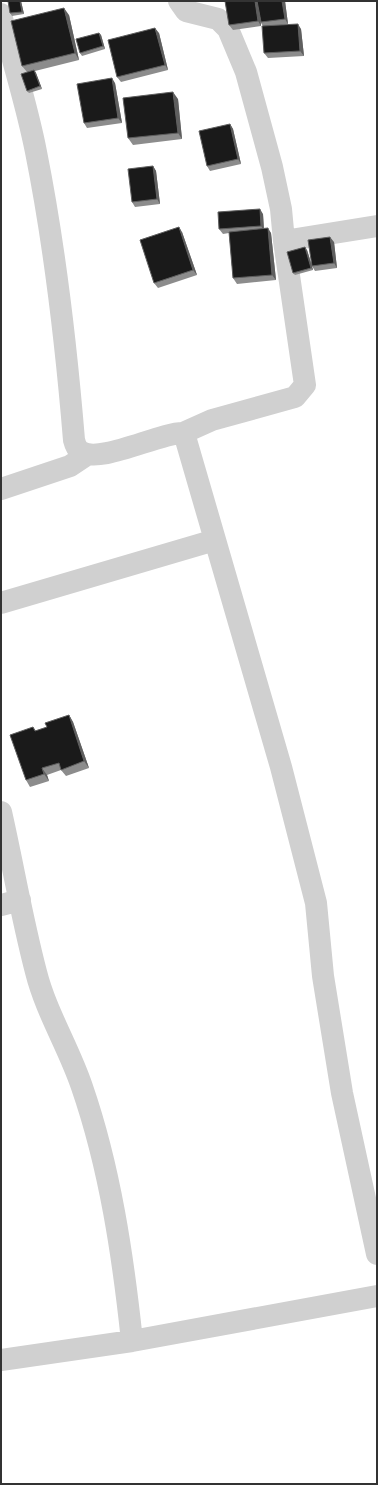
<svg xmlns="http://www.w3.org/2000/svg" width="378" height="1485" font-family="Signika,sans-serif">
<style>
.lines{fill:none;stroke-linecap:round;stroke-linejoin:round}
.minor{stroke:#d0d0d0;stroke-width:22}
.wall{fill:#8c8c8c}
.shaded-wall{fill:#5f5f5f}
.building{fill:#1a1a1a;stroke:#5f5f5f}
</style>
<rect width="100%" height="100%" fill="#fff"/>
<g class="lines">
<path class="minor" d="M179,1L186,11L218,19L228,29L246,72L272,167L281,209L284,241L305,385L295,397L212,420L183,433
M1,14C12,60 27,105 36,152C55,247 66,343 74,440C75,444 76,448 80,451C99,465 158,433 183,433L186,440L281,767L316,903L323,976L342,1093L377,1254
M284,241L377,226
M1,489L70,466L88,454
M1,603L215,540
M1,812C13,865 22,919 36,972C46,1012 69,1048 82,1087C110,1168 123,1256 132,1341
M1,905L20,900
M1,1360L132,1341L377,1296"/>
</g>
<path class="wall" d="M8,1H21L24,14L12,16L10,13Z
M225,1H285L288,24L281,25L301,29L304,56L268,58L264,53L263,26L261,23V26L233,30L229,25Z
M69,15L79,60L35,71L36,73L42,89L29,93L27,91V72L22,66Z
M99,33L101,35L105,49L82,56L80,53Z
M159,33L168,70L121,82L117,77Z
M115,83L122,123L87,128L84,123Z
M178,99L182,139L133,145L128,138Z
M230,124L233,129L241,164L210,171L207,166Z
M153,166L156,171L160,204L135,207L132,202Z
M263,214L264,229L271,233L276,280L237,284L233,278L229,233L223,234L219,229Z
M182,232L197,275L158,288L154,283Z
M334,242L337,268L315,271L312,266L313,270L295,275L293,273L307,250L312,265Z
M69,715L73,722L89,768L66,776L61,770L47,775L49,781L30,787L26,780L33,727L36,731L47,727Z"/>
<path class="shaded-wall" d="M20,1H21L24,14L22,12Z
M255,1H258L261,26L258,21Z
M282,1H285L288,24L285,19Z
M64,8L69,15L79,60L75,53Z
M298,24L301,29L304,56L300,51Z
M155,28L159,33L168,70L165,65Z
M99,33L101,35L105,49L103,46Z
M34,70L36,73L42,89L40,86Z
M112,78L115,83L122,123L118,118Z
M173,92L178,99L182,139L178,133Z
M230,124L233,129L241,164L238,159Z
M153,166L156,171L160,204L157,199Z
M260,209L263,214L264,231L261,226Z
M179,227L182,232L197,275L193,270Z
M268,228L271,233L276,280L272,275Z
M330,237L334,242L337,268L334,263Z
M305,247L307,250L313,270L311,268Z
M69,715L73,722L89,768L84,761Z
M42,768L47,775L49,781L44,774Z"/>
<path class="building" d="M8,1H20L22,12L10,13Z
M225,1H255L258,21L229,25Z
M257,1H282L285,19L261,22Z
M64,8L75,53L22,66L11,21Z
M298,24L300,51L264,53L262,26Z
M155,28L165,65L117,77L108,40Z
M99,33L103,46L80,53L76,39Z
M34,70L40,86L27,91L21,74Z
M112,78L118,118L84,123L77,84Z
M173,92L178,133L128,138L123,98Z
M230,124L238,159L207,166L199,131Z
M153,166L157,199L132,202L128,169Z
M260,209L261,226L219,229L218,212Z
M179,227L193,270L154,283L140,240Z
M268,228L272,275L233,278L229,232Z
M330,237L334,263L312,266L308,240Z
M305,247L311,268L293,273L287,252Z
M69,715L84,761L61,770L59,763L42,768L44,774L26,780L10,735L33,727L35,731L47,727L45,723Z"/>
<rect width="378" height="1485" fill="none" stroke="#333333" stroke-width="4"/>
</svg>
